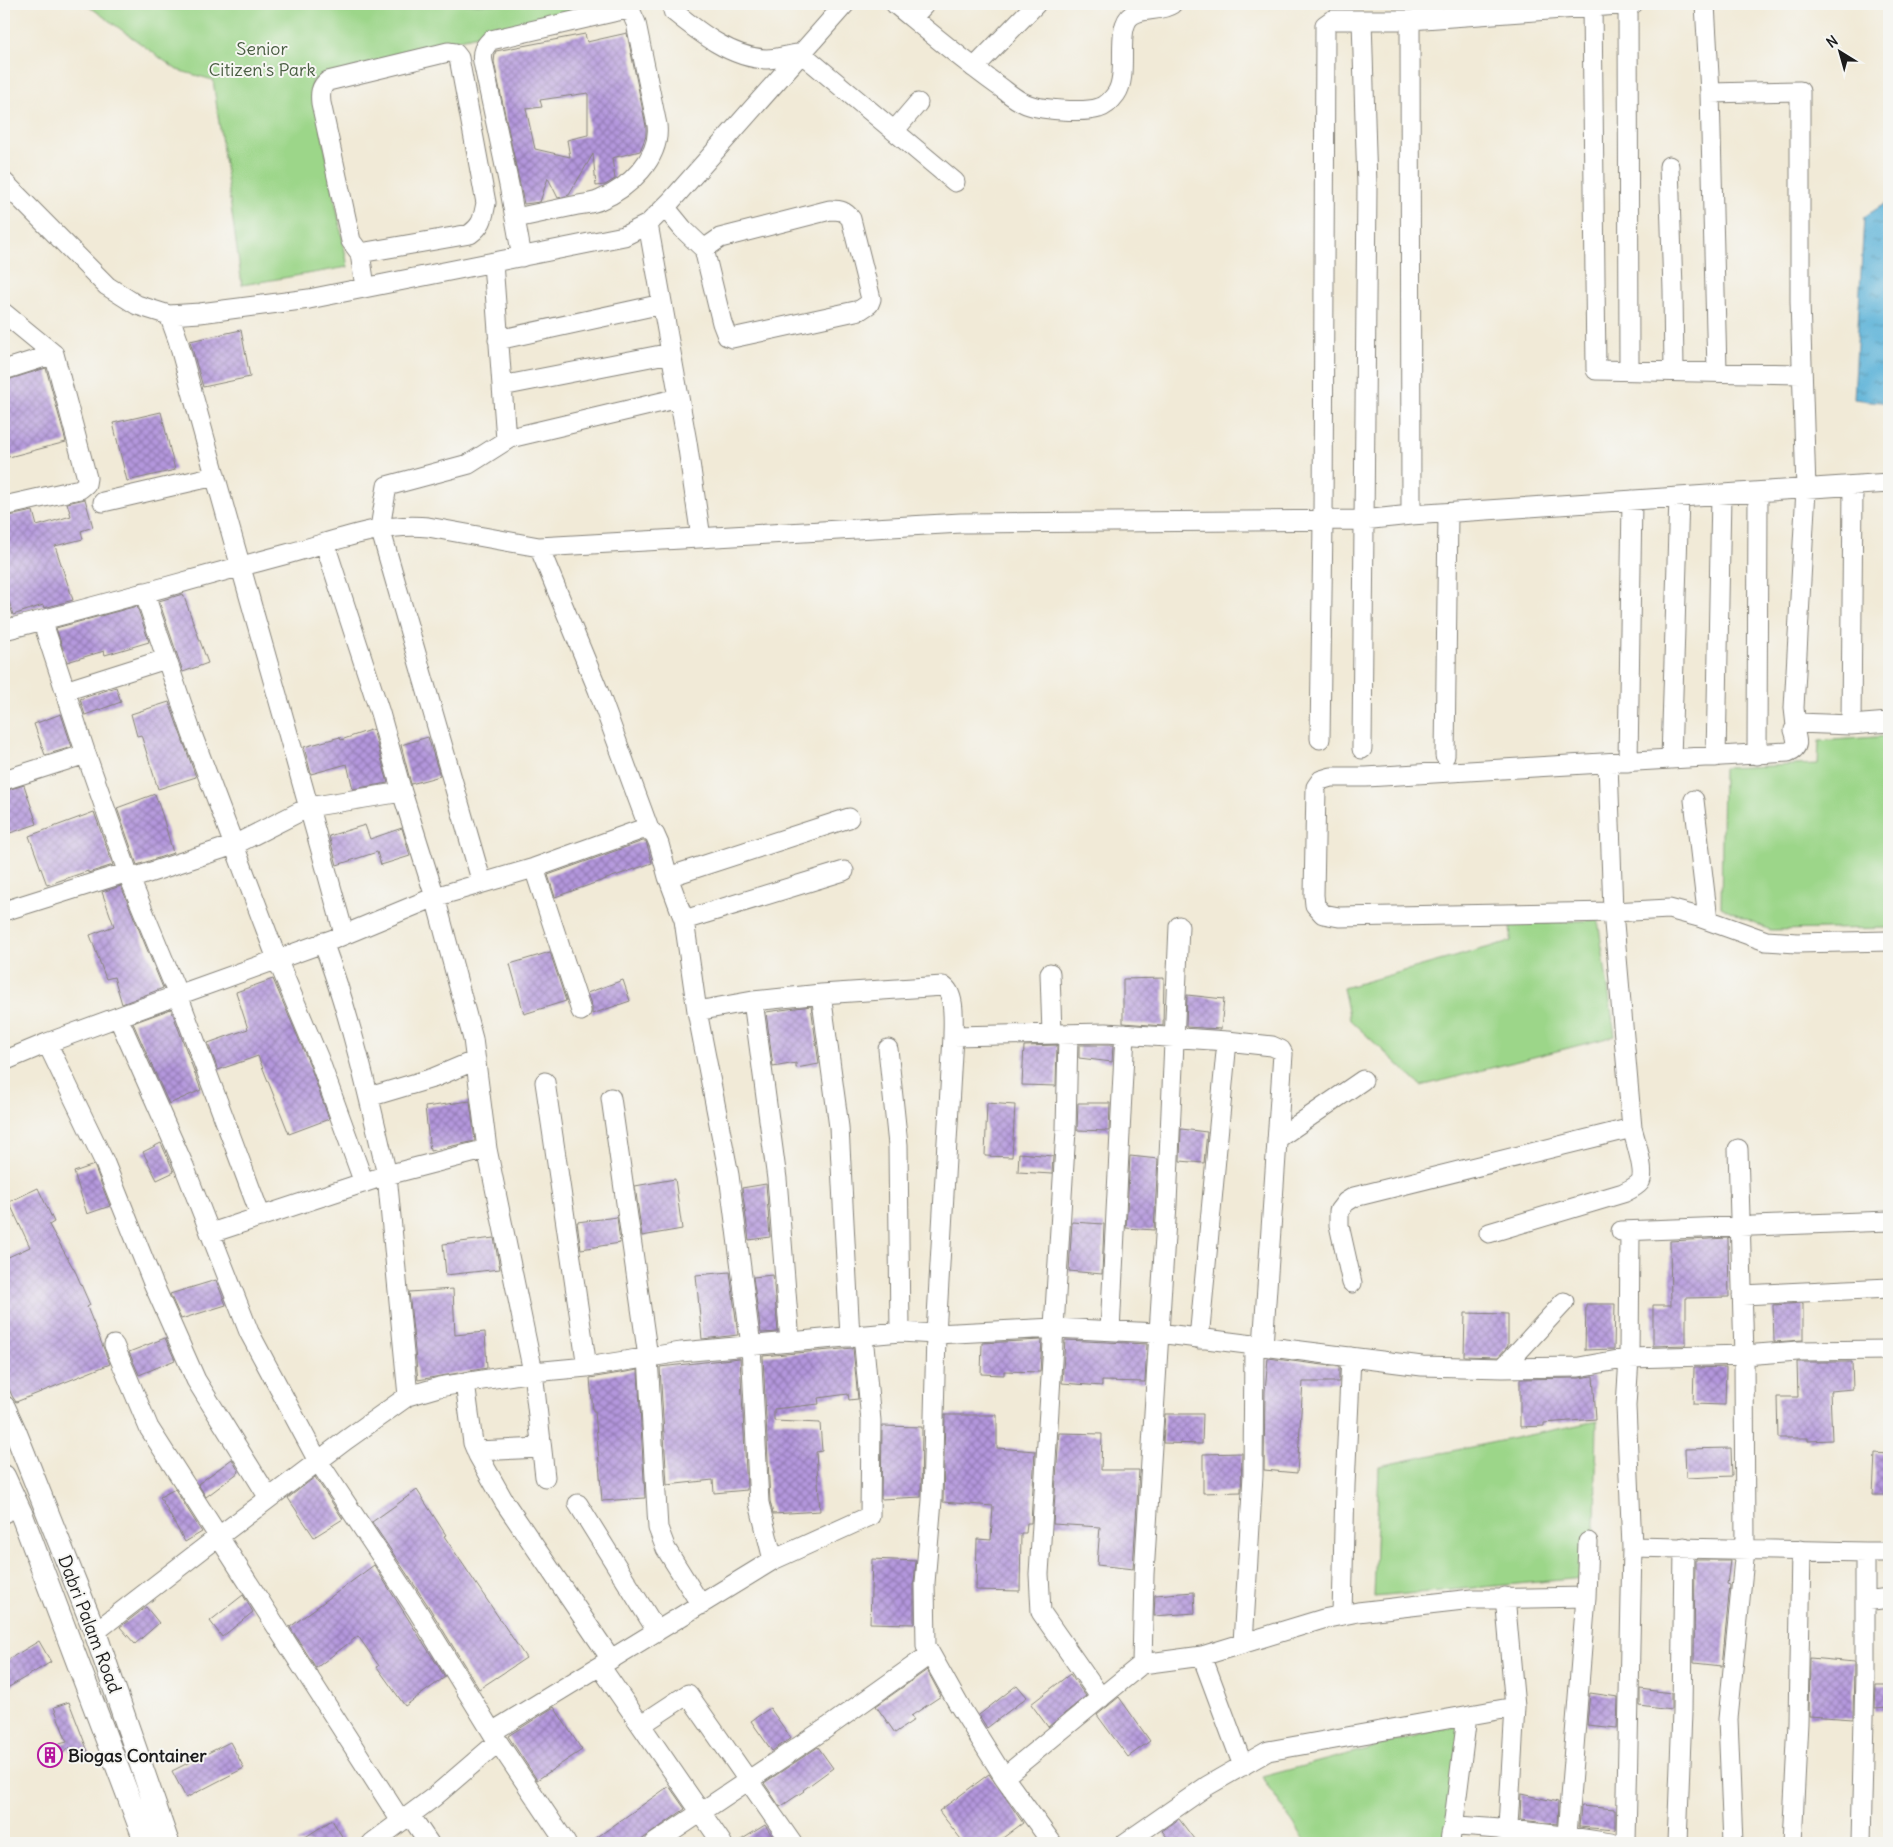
<svg xmlns="http://www.w3.org/2000/svg" width="1893" height="1847" font-family="Delius,sans-serif">
<style>
.park{fill:#9cd689;stroke:#5c7952}
.water{fill:url(#water-ripples);stroke:#3c677a}
.building{fill:url(#building-cross-hatch);fill-rule:evenodd}
.lines{fill:none;stroke-linecap:round;stroke-linejoin:round}
.minor-casing{stroke:#86837a;stroke-width:21}
.major-casing{stroke:#86837a;stroke-width:24}
.minor{stroke:#fff;stroke-width:19}
.major{stroke:#fff;stroke-width:22}
.labels{text-anchor:middle;dominant-baseline:central;stroke-width:4;stroke-linejoin:round;paint-order:stroke}
.park-label{font-size:18px;fill:#495d42;stroke:#f6f6f2}
.street-label{font-size:18px;fill:#1c1c1c;stroke:#f6f6f2}
.poi-label{font-size:18px;font-weight:bold;fill:#1c1c1c;stroke:#f6f6f2;text-anchor:start}
</style>
<defs>
<pattern id="water-ripples" width="26" height="14" patternUnits="userSpaceOnUse" patternTransform="scale(1.25)"><rect width="26" height="14" fill="#5bb2d8"/><path d="M2 4q2-2 4 0t4 0M15 11q2-2 4 0t4 0" fill="none" stroke="#4a90ae"/></pattern>
<pattern id="building-cross-hatch" width="8" height="8" patternUnits="userSpaceOnUse" patternTransform="scale(1.25)"><rect width="8" height="8" fill="#b497dd"/><path d="M0 0l8 8M0 8l8-8" fill="none" stroke="#927ab2"/></pattern>
</defs>
<rect width="100%" height="100%" fill="#f6f6f2"/>
<filter id="ink" filterUnits="userSpaceOnUse"><feTurbulence type="fractalNoise" baseFrequency=".02" numOctaves="2"/><feDisplacementMap in="SourceGraphic" scale="10" xChannelSelector="R" yChannelSelector="G"/><feConvolveMatrix kernelMatrix="1 2 1 2 8 2 1 2 1" color-interpolation-filters="sRGB"/></filter>
<filter id="wash" filterUnits="userSpaceOnUse"><feTurbulence type="fractalNoise" baseFrequency=".0096" numOctaves="4" result="noise"/><feDisplacementMap in="SourceGraphic" scale="20" xChannelSelector="R" yChannelSelector="G"/><feGaussianBlur stdDeviation="1.12" result="paint"/><feColorMatrix in="noise" values="0 0 0 0 0 0 0 0 0 0 0 0 0 0 0 0 0 1.4 0 .05"/><feComposite in="paint" operator="in"/></filter>
<g filter="url(#wash)">
<rect width="100%" height="100%" fill="#f1ead7"/>
<path class="park" d="M86,4H608L406,52L312,81L348,267L242,285L213,80L177,70Z
M1889,736V928L1770,930L1721,907L1723,768L1818,764L1819,741Z
M1598,920L1615,1036L1421,1086L1350,1020L1343,988L1511,941L1510,924Z
M1597,1421L1594,1577L1374,1597L1379,1466Z
M1460,1724L1446,1843H1307L1262,1777Z"/>
<path class="water" d="M1889,201V403L1854,399L1864,217Z"/>
<g id="blocks">
<path class="building" d="M627,33L646,126V136L640,151L612,158L615,179L605,185L596,186L593,154L569,195L558,198L548,178L540,202L524,204L494,62L495,53L496,51L585,34L587,42ZM588,93V135L567,140L570,157L535,149L526,109L542,107L540,100Z
M241,330L250,377L203,387L190,341Z
M46,368L66,442L9,457L6,447H4V381Z
M161,412L175,470L127,481L113,423Z
M85,499L93,527L81,531L83,539L55,546L73,600L44,608L43,605L13,615L4,586V517L33,511L37,526L71,516L67,503Z
M183,594L208,663L183,672L159,601Z
M137,606L149,642L105,655L104,651L67,662L56,628Z
M116,687L121,702L85,715L80,699Z
M169,702L196,777L158,789L141,735L137,736L131,714Z
M61,714L72,747L45,755L34,724Z
M373,729L388,783L353,789L347,764L311,774L304,747L340,737L341,740Z
M428,737L440,776L411,784L401,745Z
M24,785L37,824L4,835V791Z
M155,794L162,814L173,853L137,865L117,808Z
M94,812L113,865L88,873V871L47,885L29,836Z
M365,825L370,839L402,828L410,856L381,865L377,852L337,865L329,836Z
M643,841H646L652,863L555,897L548,875Z
M121,886L163,988L122,1004L114,977L106,979L90,935L114,926L102,892Z
M550,952L566,1001L524,1014L510,964Z
M1164,978L1163,1026L1123,1023V979Z
M273,979L309,1063L329,1119L289,1134L258,1056L218,1070L208,1043L248,1029L236,992Z
M623,980L630,1001L592,1014V1007L587,993Z
M1187,995L1224,999L1221,1029L1186,1027Z
M811,1006L819,1064L796,1068V1063L773,1067L766,1012Z
M171,1009L201,1090L169,1104L133,1023Z
M1057,1045L1056,1086L1022,1085L1024,1046Z
M1079,1045H1113L1112,1062L1079,1058Z
M470,1101L475,1141L430,1151L425,1107Z
M987,1103L1015,1105L1012,1157L985,1156Z
M1078,1103H1110L1109,1131L1077,1130Z
M1181,1129L1207,1132L1204,1163L1180,1161Z
M161,1143L174,1172L157,1180L143,1152Z
M1019,1153L1053,1156L1052,1174L1018,1172Z
M1130,1156L1158,1159L1154,1230L1126,1228Z
M94,1165L110,1206L87,1214L74,1172Z
M675,1179L682,1229L642,1236L635,1186Z
M766,1184L770,1237L749,1240L742,1188Z
M38,1188L54,1222L49,1225L76,1273L90,1305L87,1307L110,1364L16,1402L12,1396L4,1377V1259L30,1247L9,1202Z
M617,1217L620,1243L581,1249L577,1222Z
M1072,1222L1104,1224L1102,1274L1069,1271Z
M494,1238L500,1269L446,1275L443,1244Z
M1728,1238L1729,1297L1686,1298V1345L1653,1346V1305H1671L1670,1241Z
M730,1272L738,1335L702,1339L696,1275Z
M773,1275L778,1332L761,1333L753,1277Z
M216,1280L226,1305L181,1319L170,1294Z
M453,1289L455,1335L485,1332L487,1368L418,1380L409,1292Z
M1803,1303V1340L1774,1342L1773,1305Z
M1586,1304H1615L1614,1349L1585,1350Z
M1465,1313L1508,1314V1346L1498,1357L1464,1356Z
M165,1338L175,1360L139,1375L129,1352Z
M1042,1340L1040,1372L1004,1371V1375L981,1374L982,1343Z
M1065,1340L1147,1344L1145,1382L1102,1381V1386L1062,1383Z
M853,1348L858,1399L849,1400L848,1394L818,1398L819,1404L774,1409V1421L820,1423L822,1451L816,1452L820,1511L773,1514L770,1501L763,1356Z
M740,1358L747,1490L714,1493L713,1480L667,1485L660,1367Z
M1268,1358L1339,1367V1382H1303L1297,1473L1264,1470L1265,1391Z
M1797,1362H1852L1853,1389L1830,1391L1832,1440L1808,1441V1438H1778L1777,1397H1798Z
M1726,1367L1725,1405L1693,1404L1694,1368Z
M638,1370L645,1498L602,1501L595,1411H593L590,1378Z
M1593,1376L1596,1419L1544,1423V1426L1520,1427V1379L1579,1378Z
M1165,1414H1203L1202,1444L1163,1443Z
M945,1415H997V1448L1035,1451L1031,1523H1027L1026,1533H1021L1020,1591L976,1590L977,1539L991,1540L993,1506L943,1502Z
M882,1426L922,1427L921,1497L881,1499Z
M1059,1433L1102,1434L1101,1470H1139L1133,1569L1097,1565L1100,1527L1053,1524Z
M1731,1448L1732,1476L1686,1478L1685,1449Z
M1242,1453L1241,1492L1203,1493V1454Z
M1875,1453L1889,1454V1495H1873Z
M232,1459L239,1472L206,1497L198,1484Z
M315,1477L343,1519L314,1537L288,1498Z
M175,1489L202,1532L185,1542L160,1497Z
M417,1490L446,1535L444,1536L526,1658L479,1689L427,1604L372,1522Z
M872,1559L916,1561L914,1583V1624L870,1623Z
M1695,1560H1730L1727,1584L1730,1585L1722,1666L1694,1663Z
M374,1565L445,1677L405,1706L377,1667L379,1666L358,1636L316,1668L290,1627Z
M1194,1592L1195,1613L1154,1616L1155,1595Z
M243,1595L253,1612L222,1637L210,1621Z
M146,1607L159,1623L135,1644L120,1627Z
M39,1641L51,1662L4,1690V1662Z
M1810,1658L1854,1662L1853,1719L1809,1716Z
M927,1670L941,1696L911,1716L914,1720L895,1733L876,1706Z
M1070,1674L1086,1696L1048,1727L1031,1704Z
M1017,1685L1027,1697L987,1728L979,1715Z
M1876,1685H1889V1708L1875,1709Z
M1640,1689L1671,1693V1710L1640,1706Z
M1590,1693L1618,1697L1617,1728L1587,1725Z
M1119,1697L1150,1741L1128,1757L1097,1715Z
M69,1702L89,1754L74,1760L69,1747L55,1762L46,1763L41,1758V1752L44,1748L67,1742L54,1707Z
M554,1707L582,1750L537,1780L508,1736Z
M770,1708L791,1738L772,1751L751,1721Z
M230,1742L244,1768L186,1798L172,1771Z
M818,1747L833,1768L803,1790L804,1791L780,1807L764,1783Z
M989,1774L1023,1823L996,1843H964L939,1811Z
M669,1786L685,1809L637,1843H589Z
M1521,1794L1558,1802L1557,1824L1520,1820Z
M1581,1806L1615,1809V1830L1579,1827Z
M1179,1819L1197,1843H1172L1162,1831Z
M332,1820L346,1843H296Z
M765,1825L777,1843H736Z"/>
</g>
</g>
<g filter="url(#ink)">
<use href="#blocks" fill-opacity="0" stroke="#86837a" stroke-width="1"/>
<g class="lines">
<defs>
<path id="minor" d="M895,4C928,31 961,59 996,84C1005,90 1014,99 1024,103C1038,110 1084,113 1099,108C1106,106 1111,101 1116,94C1130,74 1114,27 1132,15C1144,7 1160,12 1172,4
M1628,4L1629,369
M1705,4L1710,93L1717,371
M1592,6L1596,370L1802,374
M673,11C699,32 731,58 766,59C777,59 790,55 801,53L955,182
M912,18L925,4
M1362,20L1367,186L1362,749
M1410,20L1411,515
M974,68L1036,4
M1710,93L1800,91V301L1806,489L1794,708L1796,726
M894,131L918,103
M1669,166L1673,290L1674,371
M4,182L107,286L137,305L169,315L200,313L309,299L624,236L648,224L671,201L845,4
M665,207L683,229L704,249L720,238L830,210C841,210 845,211 851,219L871,299L869,304L860,310L732,338L727,336L722,323L704,249
M516,218C535,214 554,210 573,206C582,204 592,204 600,200C629,188 661,158 657,125L636,23L631,12L624,10L613,12L491,40C484,47 481,52 483,62L509,185L522,257
M648,224L687,442L701,538
M360,253L351,241L321,103C320,94 320,87 328,81L448,52L455,53L459,58L486,203C483,217 483,225 470,234L360,253L365,287
M493,263L506,440
M4,313L54,354L87,478L86,484L80,489L4,506
M169,315L178,340C231,538 290,736 344,934
M498,340L662,304
M4,370L54,354
M502,386L671,353
M103,502L215,476
M325,544L380,713L402,792L435,897L473,1039L487,1149L533,1372L545,1477
M539,547L598,690L649,829
M144,592L192,734L277,959L319,1059L364,1183
M4,630C99,606 193,579 287,554C333,542 380,522 428,527L539,547L961,523L1363,520L1411,515L1889,483
M65,691L166,659
M1889,722L1851,725L1798,723L1794,730C1797,740 1800,748 1788,752L1366,777H1331L1321,780L1316,787L1314,895L1315,905L1323,914L1339,917L1613,912L1669,909L1699,917L1766,941L1797,943L1889,941
M1851,725L1853,486
M1320,739L1323,522L1325,25L1332,20H1410L1633,4
M1757,755L1758,492
M1445,756L1448,513
M1716,757L1721,495
M1671,759L1679,497
M1628,762L1632,500
M4,780L86,754L42,620
M1694,800L1708,920
M534,868L581,1011
M668,877L849,818
M130,879L234,845L309,807L402,792
M482,883L380,528L387,486L469,464L510,438L679,398
M4,911L128,872
M684,920L844,871
M323,942C351,1018 369,1097 387,1175L487,1149
M1050,973L1052,1034
M821,994L839,1127L850,1337
M753,1001L777,1179L790,1342
M118,1017L184,1166L249,1332L318,1461L417,1610L498,1742L566,1843
M1068,1034L1066,1130L1039,1574L1041,1612L1101,1698
M47,1043L104,1161L153,1283L196,1380L269,1498
M888,1049L898,1145L900,1332
M4,1061L47,1043L178,995L130,879L86,754
M545,1082L587,1367
M369,1097L433,1078L476,1060
M611,1098L648,1357L658,1528L666,1549L701,1605
M1277,1139L1363,1080
M261,1217L178,995L334,939L435,897L534,868L640,830L649,829L655,835L659,844L668,877L684,920L697,1011
M1621,1231L1889,1221
M1630,1231L1629,1358L1626,1406L1632,1547L1865,1552
M211,1233L387,1175L408,1396
M1489,1233L1623,1193C1629,1190 1636,1187 1640,1182C1646,1173 1635,1139 1632,1128
M1352,1283L1339,1225V1211L1346,1202L1354,1197L1632,1128L1613,912L1608,763
M1742,1295L1889,1288
M1110,1331L1125,1034
M1199,1339L1227,1041
M114,1345L149,1428L401,1821
M1503,1368L1564,1302
M465,1383L473,1443L478,1455L505,1503L611,1659
M476,1451L541,1448
M578,1504L657,1631
M4,1513L17,1506
M773,1560L759,1503L751,1346L729,1175L697,1011L753,1001L821,994L943,986C956,994 953,1022 953,1036
M1505,1597L1515,1707L1507,1843
M1865,1601L1889,1598
M1342,1615L1345,1485L1351,1357
M95,1632L218,1537L346,1440L408,1396L439,1387L533,1372L587,1367L681,1352L900,1332L936,1334L1054,1328L1158,1333L1422,1366L1503,1368L1579,1367L1629,1358L1744,1355L1798,1351L1889,1350
M1243,1643L1253,1475L1254,1344
M1202,1656L1243,1766
M1142,1664L1144,1574L1167,1204L1179,926
M600,1666L722,1843
M641,1725L688,1694L792,1843
M492,1732L773,1560L870,1516L871,1421L863,1335
M1004,1777L1142,1664L1202,1656L1323,1619L1358,1612L1472,1599L1586,1597
M410,1815L429,1843
M1453,1828L1467,1716
M1567,1835L1586,1597L1588,1542
M372,1843L434,1797L498,1742
M655,1843L828,1727L929,1655
M1052,1843L1004,1777L959,1705L926,1646L925,1583L932,1500L936,1334L953,1036L1106,1033L1227,1041L1272,1046L1281,1050L1283,1054L1263,1346
M1125,1843L1207,1786L1268,1751L1515,1707
M1450,1843C1451,1835 1450,1829 1458,1826C1510,1829 1560,1835 1611,1843
M1626,1843L1632,1547
M1677,1843L1682,1712L1684,1547
M1733,1843L1728,1719L1745,1549L1744,1355L1738,1149
M1792,1843L1798,1722L1801,1550
M1861,1843L1865,1676V1552H1889"/>
<path id="major" d="M4,1407L15,1431L95,1632L168,1843
M4,1476L21,1513L146,1843"/>
</defs>
<use href="#minor" class="minor-casing"/>
<use href="#major" class="major-casing"/>
<use href="#minor" class="minor"/>
<use href="#major" class="major"/>
</g>
</g>
<defs>
<symbol id="building-ring" viewBox="-11 -11 22 22"><circle r="9.5" fill="#f6f6f2" stroke="#b5179e" stroke-width="1.5"/><path d="M-4-6H4V6H1V3H-1V6H-4ZM-2.5-4.3h1.7v1.8h-1.7ZM.8-4.3h1.7v1.8H.8ZM-2.5-1h1.7V.8h-1.7ZM.8-1h1.7V.8H.8Z" fill="#b5179e"/></symbol>
</defs>
<g fill-rule="evenodd">
<use href="#building-ring" x="36" y="1741" width="28" height="28"/>
</g>
<g class="labels">
<g class="park-label">
<text x="262" y="48">Senior<tspan x="262" dy="21">Citizen's Park</tspan></text>
</g>
<g class="street-label">
<text transform="translate(90 1624) rotate(69)">Dabri Palam Road</text>
</g>
<g class="poi-label">
<text x="68" y="1755">Biogas Container</text>
</g>
</g>
<rect width="1893" height="1847" fill="none" stroke="#f6f6f2" stroke-width="20"/>
<g transform="translate(1840 52) rotate(323)" stroke="#f6f6f2" stroke-width="4" paint-order="stroke">
<path d="M0-4L9 19L0 12L-9 19Z" fill="#1c1c1c"/>
<text y="-8" font-size="14" font-weight="bold" text-anchor="middle" fill="#1c1c1c">N</text>
</g>
</svg>
